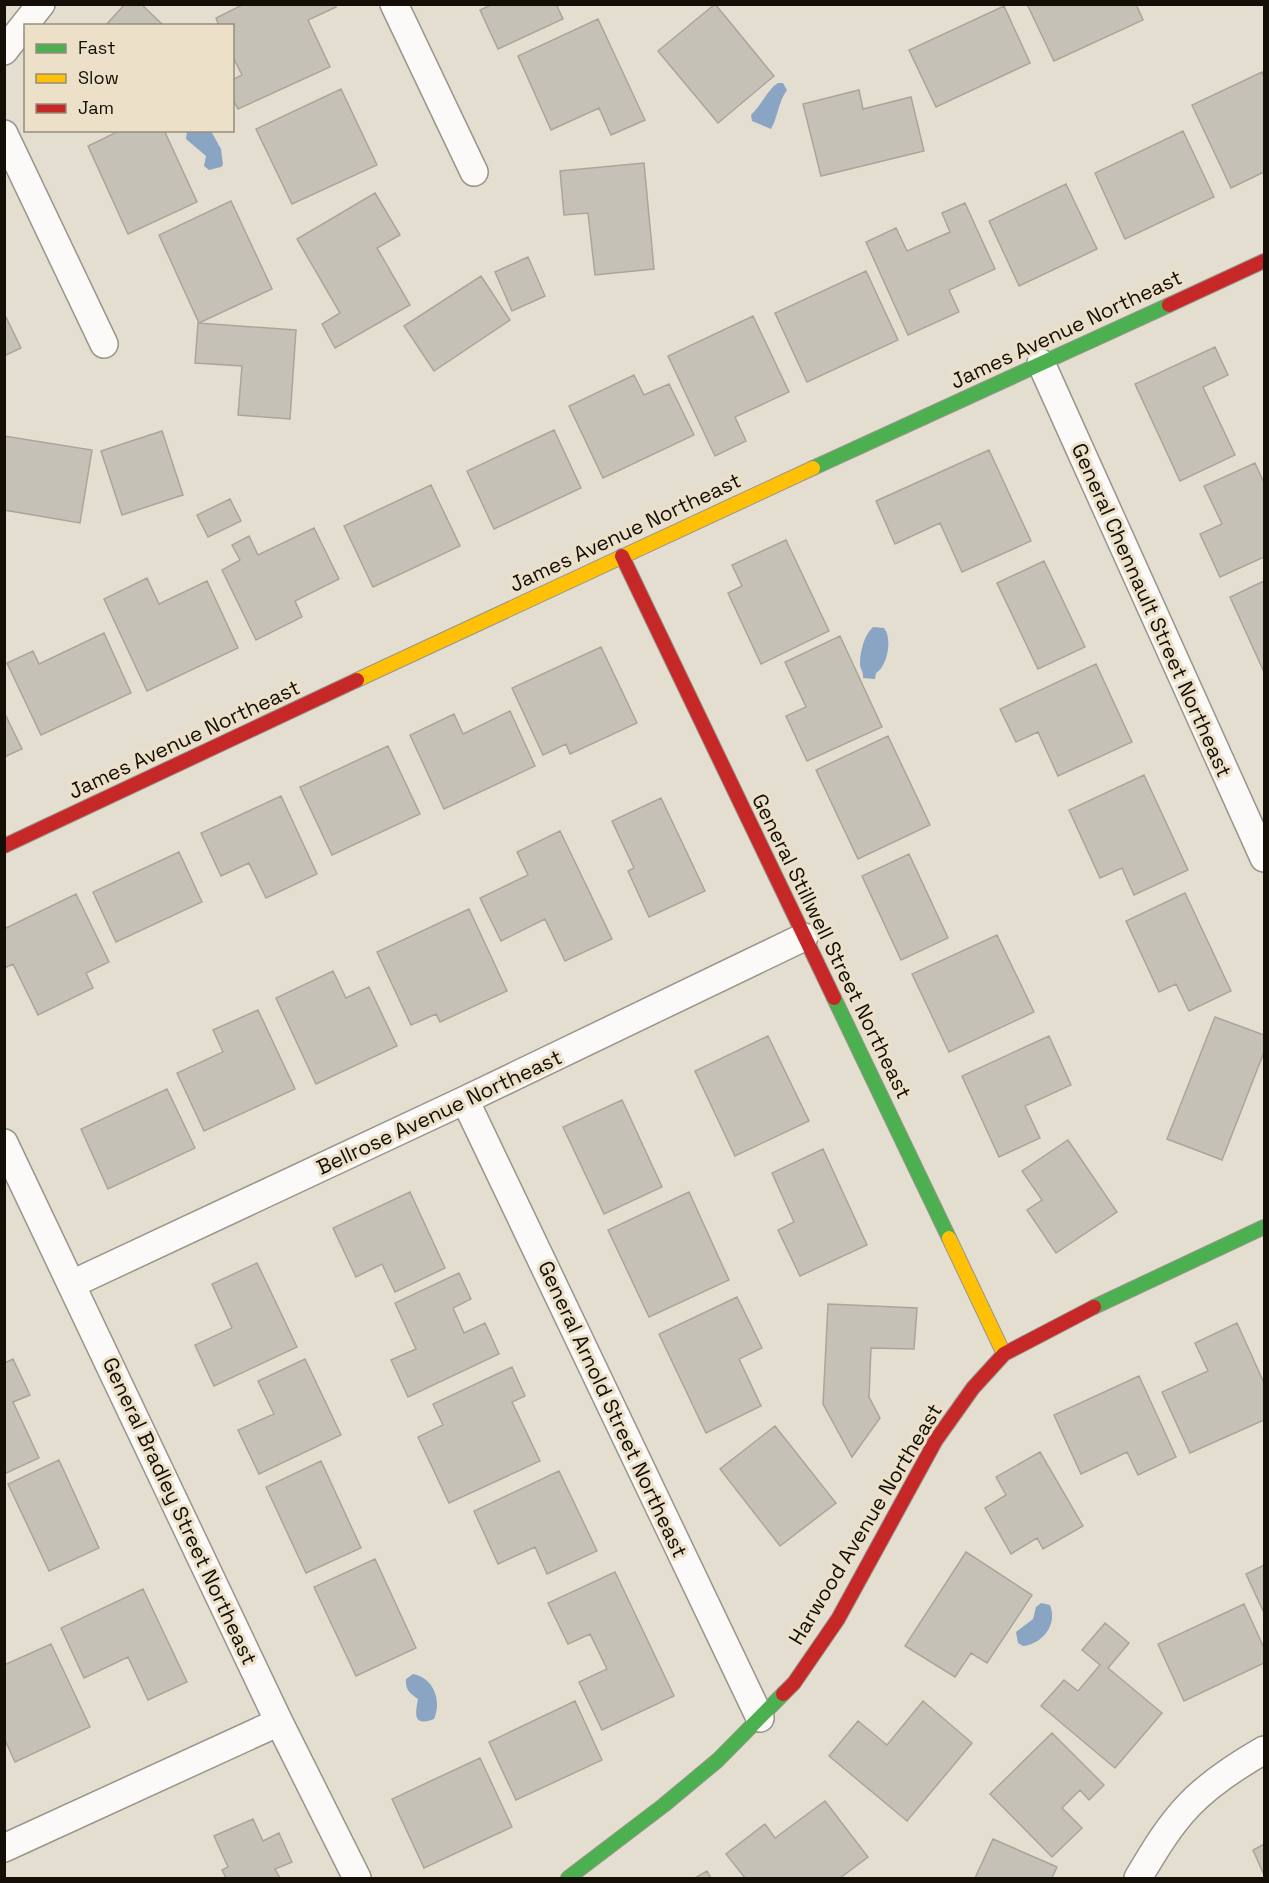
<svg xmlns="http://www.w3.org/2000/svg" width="1269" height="1883" font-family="'Space Grotesk',sans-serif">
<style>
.water{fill:#8aa5c4}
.building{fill:#c6c1b6;stroke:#aaa59b;stroke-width:1.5}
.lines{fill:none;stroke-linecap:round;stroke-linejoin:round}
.street-casing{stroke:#99958a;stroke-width:30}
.fast-casing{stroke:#99958a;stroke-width:16}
.slow-casing{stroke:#99958a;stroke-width:16}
.jam-casing{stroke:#99958a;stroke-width:16}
.street{stroke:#fbfaf8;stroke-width:27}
.fast{stroke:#4caf50;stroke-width:14}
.slow{stroke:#ffc107;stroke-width:14}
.jam{stroke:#c62828;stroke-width:14}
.labels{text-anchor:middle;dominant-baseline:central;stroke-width:6;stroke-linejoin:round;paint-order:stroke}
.street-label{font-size:21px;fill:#130f07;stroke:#ece1c8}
</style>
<rect width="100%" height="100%" fill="#e4ded0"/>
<path class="water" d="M778,83H783L787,90C778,102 778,117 771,129L752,121L751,115C761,106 768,89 778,83Z
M187,131H211L221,149L223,165L221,167L209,170L204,166L206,156L186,139Z
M873,627L884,628C893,639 887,667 876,673L875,679L863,678C864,672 860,669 860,664C860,652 864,635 873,627Z
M1041,1603L1050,1605C1058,1625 1042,1644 1023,1646L1018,1643L1016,1632L1033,1619L1036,1607Z
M413,1674C434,1678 442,1701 434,1719C413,1727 415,1715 418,1699C410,1693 405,1690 406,1679Z"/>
<path class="building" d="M125,4H141L164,26H105Z
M244,4H335L336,7L308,20L330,67L238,109L232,97V80L242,75L232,55V26H219L216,18Z
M493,4H556L563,19L498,49L480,10Z
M715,4L774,76L718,123L658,51Z
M1027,4H1136L1143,20L1054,61Z
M1004,6L1030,63L936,107L909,50Z
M598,19L645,120L611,135L599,108L551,130L518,56Z
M1262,72L1264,78V172L1231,188L1192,105Z
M341,89L377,165L292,204L256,129Z
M859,90L863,109L911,97L924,151L821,176L803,104Z
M121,130H164L197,202L128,234L88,146Z
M1183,131L1214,197L1125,239L1095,173Z
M644,163L654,269L595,275L588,213L564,215L560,171Z
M1066,184L1097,249L1019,286L989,221Z
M375,193L400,235L377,248L410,305L335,348L322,324L340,313L297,239Z
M231,201L272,289L199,323L159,235Z
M965,203L995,269L949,290L959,312L908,335L866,242L896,228L907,251L950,232L942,213Z
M528,257L545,296L512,311L495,272Z
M866,271L898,340L807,382L775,313Z
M481,276L510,320L434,371L404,326Z
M4,313L21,348L4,356Z
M753,316L789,392L735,417L746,441L715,456L668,356Z
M198,323L296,330L290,419L238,415L242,366L195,363Z
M1215,347L1228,375L1203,387L1235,455L1180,481L1135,384Z
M634,375L644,395L669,384L694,435L603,478L569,406Z
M554,430L581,488L494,529L467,471Z
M162,431L183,495L122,515L101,451Z
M4,436L92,450L80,523L4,510Z
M989,450L1031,541L962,572L940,523L895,544L876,501Z
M1255,463L1264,483V557L1220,577L1200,534L1222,524L1204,486Z
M431,485L460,546L373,587L344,526Z
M230,499L241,521L208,537L197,515Z
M314,528L339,579L295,601L302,617L256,640L222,570L240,560L232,545L249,536L258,555Z
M786,540L829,631L761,664L728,593L742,586L732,565Z
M1044,561L1085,647L1038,669L997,583Z
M147,578L159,604L207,581L238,648L147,691L104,599Z
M1264,581V672L1230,597Z
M104,633L131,693L41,735L7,663L33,651L39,664Z
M840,636L882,727L807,761L786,716L806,707L785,662Z
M601,647L637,723L570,754L566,744L543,755L512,688Z
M1096,664L1132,742L1058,776L1038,732L1016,742L1000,709Z
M510,711L535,766L444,809L410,735L454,714L463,734Z
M4,712L22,749L4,757Z
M888,736L930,825L858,859L816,770Z
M388,746L420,814L332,855L300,787Z
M1144,775L1188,870L1134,895L1122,868L1100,878L1069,810Z
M281,796L317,874L266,898L249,863L221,876L201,833Z
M661,798L705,891L649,917L628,871L634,868L612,821Z
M560,831L612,939L565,961L545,919L501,941L480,898L528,875L517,852Z
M179,852L202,902L116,942L93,892Z
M909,854L948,938L901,960L862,876Z
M1185,893L1231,991L1189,1011L1176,984L1159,992L1126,921Z
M76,894L109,962L86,973L93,988L38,1015L13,964L4,968V929Z
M469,909L507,991L440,1022L436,1014L411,1025L377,952Z
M997,935L1034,1012L949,1052L912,974Z
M333,971L346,998L369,987L397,1046L316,1084L276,998Z
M258,1010L295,1089L204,1131L177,1073L223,1052L213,1030Z
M1215,1017L1264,1035V1052L1222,1160L1167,1139Z
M768,1036L809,1121L735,1156L695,1071Z
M1049,1036L1071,1085L1025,1106L1040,1138L999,1157L962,1076Z
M167,1089L195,1148L108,1189L81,1129Z
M622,1100L662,1187L604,1214L563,1127Z
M1068,1140L1117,1212L1056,1253L1027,1210L1042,1200L1022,1171Z
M823,1149L867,1245L800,1276L778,1230L794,1222L772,1173Z
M410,1192L445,1268L395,1292L382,1264L356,1277L333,1228Z
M689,1192L729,1280L649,1317L608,1230Z
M257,1263L297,1347L214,1386L195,1345L232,1328L212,1284Z
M459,1273L471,1299L453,1308L464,1333L485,1323L499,1354L408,1397L391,1360L416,1349L395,1303Z
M737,1297L762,1348L739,1359L761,1406L706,1433L659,1334Z
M828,1304L917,1308L914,1349L871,1348L869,1397L880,1418L852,1457L823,1404Z
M1237,1323L1264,1383V1420L1190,1453L1162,1392L1208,1371L1195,1343Z
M13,1359L30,1395L13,1402L39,1458L4,1474V1363Z
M305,1359L341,1435L259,1474L238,1430L274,1414L258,1381Z
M512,1367L525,1396L512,1402L540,1461L449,1503L418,1437L443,1425L433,1404Z
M1139,1376L1176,1457L1138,1475L1127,1452L1081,1474L1054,1415Z
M775,1426L836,1503L780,1546L720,1469Z
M1040,1452L1083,1526L1043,1549L1037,1538L1011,1554L985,1508L1006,1495L996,1477Z
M59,1460L99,1548L49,1571L8,1484Z
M321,1461L361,1548L306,1573L266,1487Z
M559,1471L597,1551L547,1574L535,1547L498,1564L474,1511Z
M966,1552L1032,1595L987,1663L971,1653L955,1677L905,1646Z
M375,1559L416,1648L356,1676L314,1587Z
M1264,1565V1613L1246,1574Z
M615,1572L674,1696L602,1730L579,1682L607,1669L590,1634L568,1644L548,1603Z
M143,1589L187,1682L148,1700L128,1657L84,1678L61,1628Z
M1244,1604L1264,1648V1663L1184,1701L1158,1644Z
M1105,1623L1129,1643L1108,1668L1162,1713L1115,1768L1041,1706L1064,1680L1078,1691L1100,1665L1082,1650Z
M51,1644L90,1727L15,1762L4,1738V1665Z
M575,1701L602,1760L516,1800L489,1742Z
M923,1701L972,1743L907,1821L829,1756L858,1721L887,1745Z
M1052,1733L1104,1785L1089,1800L1080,1790L1062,1808L1082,1828L1052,1857L990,1794Z
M480,1758L512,1827L424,1868L392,1799Z
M825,1801L868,1857L840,1878H745L726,1854L765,1824L775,1838Z
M253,1819L263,1841L279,1833L292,1862L275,1869L280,1878H226L222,1870L228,1867L214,1836Z
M993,1839L1057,1867L1052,1878H975Z
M1264,1844V1875L1253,1850Z
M707,1871L711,1878H695Z"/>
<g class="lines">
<defs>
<path id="street" d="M394,4L474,172
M4,51L41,4
M4,134L104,344
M1041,363L1264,858
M465,1100L760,1718
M4,1143L279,1722L357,1878
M72,1284L465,1100L804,937
M4,1848L279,1722
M1138,1878C1153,1853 1168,1827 1189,1805C1210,1783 1238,1765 1264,1750"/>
<path id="fast" d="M813,468L1169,305
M834,998L949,1238
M1094,1307L1264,1227
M568,1878L664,1805L718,1760L783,1694"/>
<path id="slow" d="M357,680L813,468
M949,1238L1004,1354"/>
<path id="jam" d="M1169,305L1264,261
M622,556L834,998
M4,846L357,680
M783,1694L794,1683L838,1619L936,1440L973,1388L1004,1354L1094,1307"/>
</defs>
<use href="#street" class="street-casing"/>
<use href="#fast" class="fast-casing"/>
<use href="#slow" class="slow-casing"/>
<use href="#jam" class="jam-casing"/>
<use href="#street" class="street"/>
<use href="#fast" class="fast"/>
<use href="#slow" class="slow"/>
<use href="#jam" class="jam"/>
</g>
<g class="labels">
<g class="street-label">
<text transform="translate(1066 329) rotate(-25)">James Avenue Northeast</text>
<text transform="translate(625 532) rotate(-25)">James Avenue Northeast</text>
<text transform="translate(1152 610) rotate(66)">General Chennault Street Northeast</text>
<text transform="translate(184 739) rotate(-25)">James Avenue Northeast</text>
<text transform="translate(832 946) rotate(64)">General Stillwell Street Northeast</text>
<text transform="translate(439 1112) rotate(-25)">Bellrose Avenue Northeast</text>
<text transform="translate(613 1409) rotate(65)">General Arnold Street Northeast</text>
<text transform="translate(180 1511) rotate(65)">General Bradley Street Northeast</text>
<text transform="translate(865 1524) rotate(-59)">Harwood Avenue Northeast</text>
</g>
</g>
<rect width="1269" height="1883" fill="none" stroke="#130f07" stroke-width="12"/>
<rect x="24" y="24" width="210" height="108" fill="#ece1c8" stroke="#958d7b" stroke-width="1.5"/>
<rect x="36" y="44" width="30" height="9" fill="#4caf50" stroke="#958d7b" stroke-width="1.5"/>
<text x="78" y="54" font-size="18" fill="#130f07">Fast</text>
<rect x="36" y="74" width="30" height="9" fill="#ffc107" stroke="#958d7b" stroke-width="1.5"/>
<text x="78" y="84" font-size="18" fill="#130f07">Slow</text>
<rect x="36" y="104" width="30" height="9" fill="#c62828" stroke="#958d7b" stroke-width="1.5"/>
<text x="78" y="114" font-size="18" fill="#130f07">Jam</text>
</svg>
